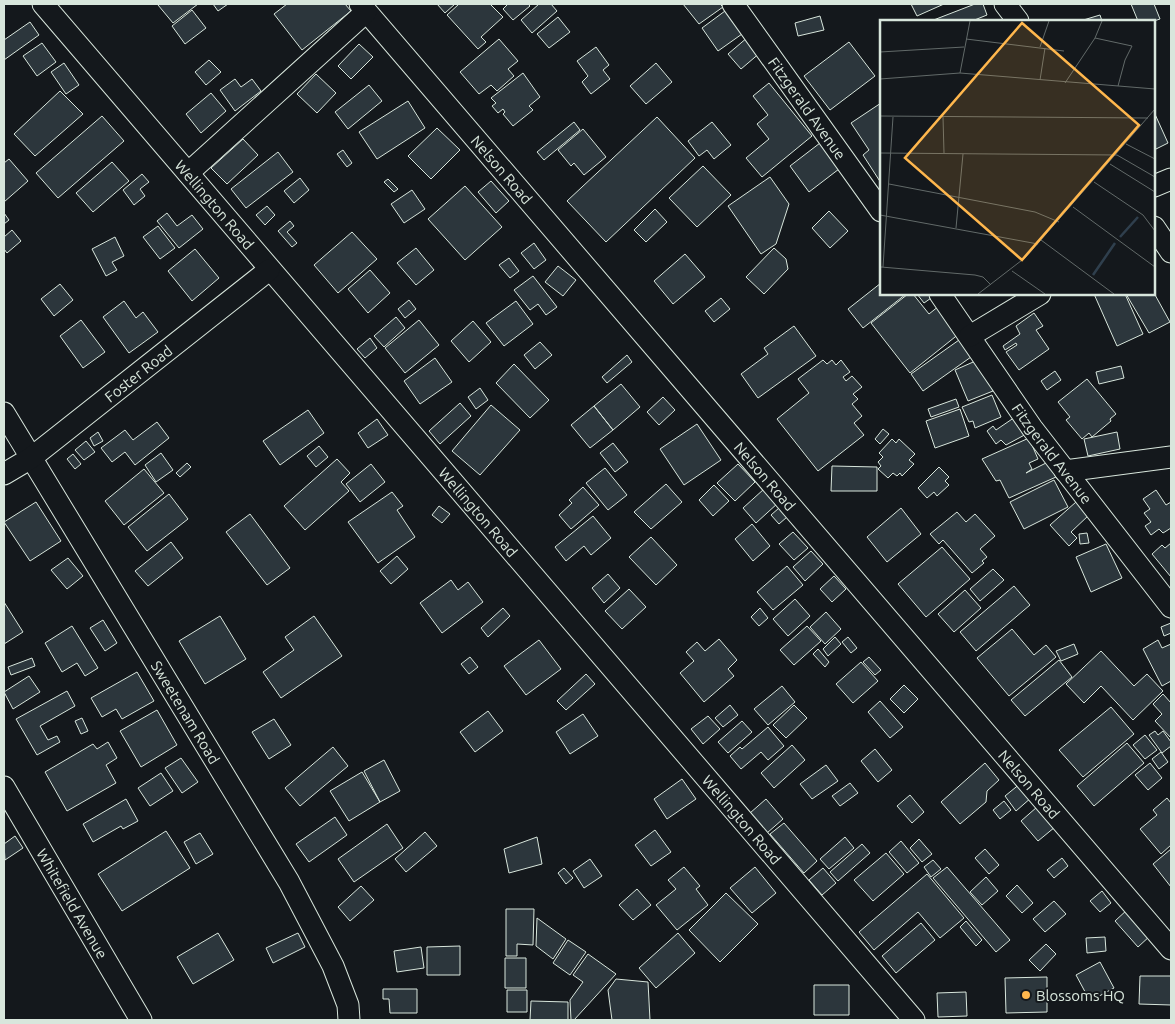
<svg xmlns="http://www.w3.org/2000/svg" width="1175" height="1024" font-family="Ubuntu,sans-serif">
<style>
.building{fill:#2c363c;stroke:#d8e6dc}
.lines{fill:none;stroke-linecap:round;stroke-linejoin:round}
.minor-casing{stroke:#d8e6dc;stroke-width:23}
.minor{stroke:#14181c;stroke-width:21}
.poi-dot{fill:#ffb74d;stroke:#14181c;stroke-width:2}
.labels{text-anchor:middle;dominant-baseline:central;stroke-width:4;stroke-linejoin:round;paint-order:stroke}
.street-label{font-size:15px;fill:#d8e6dc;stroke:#14181c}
.poi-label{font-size:15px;fill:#d8e6dc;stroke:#14181c;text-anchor:start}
.inset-river{fill:none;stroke:#2f3f4d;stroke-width:2.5}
.inset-road{fill:none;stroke:#626a69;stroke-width:1}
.view{fill:#ffb74d;fill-opacity:0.15;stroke:#ffb74d;stroke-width:2.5}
.inset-edge{fill:none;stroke:#d8e6dc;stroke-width:2.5}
</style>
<rect width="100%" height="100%" fill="#14181c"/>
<path class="building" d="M160,4H198L173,23L158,5Z
M213,4H228L218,11Z
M287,4H345L351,11L302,50L274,14Z
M437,4H455L445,13Z
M459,4H490L503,17L481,37L486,42L478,49L447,15Z
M508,4H528L530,6L513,20L503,9Z
M539,4H551L557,11L532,33L521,20Z
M683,4H720L723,7L699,24Z
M911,4H944L917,16Z
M975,4H983L987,15L972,21H931Z
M1131,4H1154L1160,19L1154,21H1138Z
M192,10L206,28L185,44L172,26Z
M725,11L742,34L718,51L702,28Z
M1100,15L1102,21H1080Z
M820,16L824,30L798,36L795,23Z
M558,17L570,32L549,48L537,34Z
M30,22L39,35L4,60V40Z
M748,37L761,52L741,69L728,54Z
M499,39L518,61L508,69L514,76L497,91L491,85L479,94L460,72Z
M849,42L875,76L830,110L804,76Z
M42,43L56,62L37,76L23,56Z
M359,44L373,57L351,79L338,66Z
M596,47L609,65L603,70L610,79L591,94L582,82L588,76L577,61Z
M209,60L221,72L206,85L195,72Z
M64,63L79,85L66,94L51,72Z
M656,63L672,82L646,104L630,86Z
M523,73L540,97L529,106L533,110L513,126L503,114L505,112L503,109L498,113L492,106L496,103L491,98Z
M316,74L336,93L317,113L297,94Z
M235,79L241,87L252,79L261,91L235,111L220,90Z
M769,83L812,136L762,177L746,158L769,139L757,124L768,115L753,96Z
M369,85L382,101L348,129L335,112Z
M60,91L83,114L35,156L14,134Z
M211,93L226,111L201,133L186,114Z
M408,101L425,128L377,159L359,132Z
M881,103V183L863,155L869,150L851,123Z
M1154,112L1168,143L1154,150Z
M102,116L124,141L58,198L36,173Z
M657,117L695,158L606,242L567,201Z
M574,122L580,130L544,160L537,152Z
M712,122L731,145L714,159L707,150L699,156L688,141Z
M437,128L460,150L431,179L408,156Z
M583,129L606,157L584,175L574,163L571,166L558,150Z
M243,139L258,155L227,184L211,168Z
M820,143L839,169L809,192L790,166Z
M343,150L352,163L347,167L337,154Z
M278,152L293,172L246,208L231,189Z
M9,159L28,181L4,202V163Z
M112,162L129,181L93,212L76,193Z
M703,166L731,195L697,227L669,198Z
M142,174L149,182L140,189L145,196L134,205L123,190Z
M770,177L789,204L776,244L761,254L728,206Z
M300,178L309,190L294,203L284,191Z
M388,179L398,189L394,192L384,182Z
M491,181L509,201L496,213L478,192Z
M465,186L502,227L465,260L428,219Z
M412,190L425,209L404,223L391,204Z
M267,206L275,215L265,225L256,215Z
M655,209L667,222L646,242L634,230Z
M829,211L848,231L830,248L812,228Z
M4,213L9,220L4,224Z
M167,213L177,226L192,215L203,229L179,248L157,221Z
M290,221L294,226L287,232L297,243L292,247L278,231Z
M158,226L175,248L160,259L143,237Z
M12,230L21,241L7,253L4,249V237Z
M352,232L377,259L338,293L314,265Z
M115,237L124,256L112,262L117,270L106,276L92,249Z
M534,243L546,260L534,269L521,253Z
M416,248L434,270L416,285L397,263Z
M774,248L786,259L788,269L764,294L746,277Z
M195,249L219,278L192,301L168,271Z
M685,254L705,277L673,304L654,281Z
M509,258L519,271L510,278L499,265Z
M558,266L576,280L563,296L545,282Z
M370,270L390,293L368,313L348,289Z
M533,276L557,307L546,315L538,304L530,310L514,290Z
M881,283V294H906L863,328L848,309Z
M60,284L73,300L54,316L41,299Z
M1154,293L1170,322L1149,333L1126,294Z
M908,294H913L929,314L939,306L960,333L910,373L871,323Z
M917,294H932L934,296L924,303Z
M1094,294H1125L1143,334L1117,346Z
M721,298L730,309L714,322L705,311Z
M409,300L416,309L405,318L398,309Z
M124,301L136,318L143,312L158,332L129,353L103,317Z
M516,301L533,324L504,346L486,323Z
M1034,313L1043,326L1036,330L1049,349L1019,370L1006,352L1017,345L1016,343L1005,350L1003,346L1020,334L1016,326Z
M396,317L405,328L384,347L374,336Z
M81,320L105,352L83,368L60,336Z
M419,320L439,345L405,373L385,348Z
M473,321L491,342L469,362L451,341Z
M794,326L816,356L758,398L741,374L768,354L764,348Z
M370,338L377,348L365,358L357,349Z
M959,340L971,357L923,391L911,374Z
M540,342L552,355L535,369L524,355Z
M627,355L632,362L607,383L602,377Z
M435,358L452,382L420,404L404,381Z
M980,359L993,391L968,401L955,370Z
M823,360L827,364L832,360L836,365L841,360L850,372L843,377L846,381L852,376L862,387L853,394L858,399L852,404L862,416L854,423L864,435L818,471L777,419L809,393L798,379Z
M514,364L549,400L530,418L496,383Z
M1121,366L1124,378L1099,384L1096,372Z
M1055,371L1061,380L1047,390L1041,381Z
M1087,379L1116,414L1110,419L1111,421L1092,437L1089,433L1082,439L1066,420L1070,417L1058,402Z
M621,384L640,407L613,430L594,406Z
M480,388L488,400L476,409L468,397Z
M992,395L1001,417L975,428L973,421L969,422L962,407Z
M663,397L675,410L659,425L647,412Z
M956,399L959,407L931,417L928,409Z
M460,403L471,416L440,444L429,431Z
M491,405L520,430L480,475L452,451Z
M594,406L613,430L590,448L571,425Z
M960,409L969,436L935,448L926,421Z
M308,410L324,433L280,465L263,441Z
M1018,415L1030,432L1006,445L1001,440L996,444L987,431L993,426L996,430Z
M377,419L388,435L368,448L358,433Z
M157,422L169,438L135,465L125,452L112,462L101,448L125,430L133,440Z
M697,424L721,460L684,485L660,449Z
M883,429L889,434L880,444L875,439Z
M98,432L103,441L94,446L90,438Z
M1117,432L1120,449L1088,456L1084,439Z
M1029,438L1038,459L1029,463L1032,469L1026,473L1048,462L1056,477L1009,498L1000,480L996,481L982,459Z
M892,439L896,443L899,439L915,454L909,460L914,464L902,476L900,473L897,476L893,473L888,478L878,469L881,466L878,462L883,457L879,453Z
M86,441L95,452L84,460L75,450Z
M613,443L628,462L615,472L600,453Z
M319,446L328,457L316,467L307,456Z
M161,453L173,470L156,482L145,465Z
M73,454L81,464L75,469L67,459Z
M337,459L350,473L341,482L349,491L305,530L284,506Z
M187,463L191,467L180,477L176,473Z
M371,464L385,482L360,502L346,484Z
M738,464L755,482L735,501L717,483Z
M832,466L877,467V491H831Z
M939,467L949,477L945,481L949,485L937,496L934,492L927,498L918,488Z
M605,468L627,495L608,510L586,483Z
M144,469L164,493L124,525L105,501Z
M1054,480L1068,507L1024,529L1010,502Z
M666,484L682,502L651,529L634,512Z
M714,485L729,501L713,516L699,500Z
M583,487L599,505L571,529L559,515L572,503L569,500Z
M764,489L778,503L756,523L743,508Z
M1156,490L1166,505L1171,502V528L1163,533L1159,529L1151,535L1145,526L1151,522L1144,513L1150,509L1143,499Z
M392,492L403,506L397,510L415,537L378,563L348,522Z
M169,494L188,519L147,551L128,527Z
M36,502L61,541L30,561L4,522Z
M1076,502L1089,515L1071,532L1077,538L1069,546L1050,525Z
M439,506L450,514L442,523L432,515Z
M779,508L787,517L779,524L771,515Z
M901,508L921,534L887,562L867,537Z
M957,512L966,522L975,514L995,536L980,549L987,557L982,561L984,563L972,573L943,540L939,544L930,534Z
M250,514L290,568L267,585L226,532Z
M593,516L611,538L591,555L584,546L566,561L555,547Z
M752,524L770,546L753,561L735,539Z
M793,532L808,548L794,560L779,544Z
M1087,533L1089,543L1080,544L1079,534Z
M651,537L677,565L656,585L629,557Z
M171,542L183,558L148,586L135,571Z
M1171,543V577L1152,554L1162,545L1165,548Z
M1106,544L1122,578L1091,592L1076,557Z
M942,547L970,579L926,617L898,584Z
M811,551L823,564L805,581L793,567Z
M397,556L408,569L391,584L380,571Z
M68,558L83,576L67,589L51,570Z
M787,566L803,585L773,610L757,592Z
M993,569L1004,580L980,601L970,589Z
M608,574L620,588L604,603L592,588Z
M834,576L846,589L832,602L820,589Z
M451,580L458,590L468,582L483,602L442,633L420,603Z
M1014,586L1030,605L976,651L960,632Z
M629,589L646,607L622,629L605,611Z
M965,590L981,608L954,632L938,614Z
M795,599L810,616L788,636L773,619Z
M4,602L23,632L4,644Z
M503,608L510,616L488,637L481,628Z
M760,608L768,618L759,626L751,617Z
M826,612L841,629L825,644L810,627Z
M220,616L246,659L205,684L179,641Z
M314,616L342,656L281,698L263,672L294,650L285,637Z
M103,620L117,643L105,651L90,628Z
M1171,623V633L1164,636L1161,627Z
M72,626L98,668L85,676L77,663L62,672L45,643Z
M807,626L821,641L794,665L780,650Z
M1012,629L1034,655L1046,645L1056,657L1009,696L977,658Z
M835,637L841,644L828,656L823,649Z
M848,637L857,648L851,653L842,642Z
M719,639L737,660L728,669L734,676L704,702L680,673L694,661L686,652L697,642L705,651Z
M539,640L561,669L526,695L504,666Z
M1158,640L1162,648L1171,644V681L1162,686L1143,649Z
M1074,644L1078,654L1061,661L1056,651Z
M818,649L829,662L825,667L813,654Z
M1101,651L1134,686L1147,674L1163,691L1133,720L1101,686L1084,703L1066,684Z
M470,657L478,667L469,674L461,664Z
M869,657L881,670L875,675L863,662Z
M32,658L35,666L11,675L8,667Z
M1059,660L1072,677L1025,716L1011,700Z
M861,662L878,681L853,703L836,684Z
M137,672L154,701L122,719L116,709L102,717L91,698Z
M586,674L595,684L566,710L557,701Z
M29,676L40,692L13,709L4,692Z
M904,685L918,699L904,713L890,699Z
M782,686L795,702L768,725L754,709Z
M67,691L75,706L40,726L48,740L57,736L60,742L37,755L16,719Z
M1163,694L1171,703V738L1155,721L1162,714L1153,704Z
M880,701L903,727L890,738L868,712Z
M730,705L738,715L723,727L715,718Z
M794,705L807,718L786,738L773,725Z
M1111,707L1134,734L1083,777L1059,750Z
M157,710L177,745L141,767L120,731Z
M488,711L503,731L475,752L460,732Z
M583,714L598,736L570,754L556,732Z
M708,716L720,729L703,744L691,729Z
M82,718L88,731L81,734L75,721Z
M274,719L291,745L269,759L252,732Z
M742,721L752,732L728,753L718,742Z
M768,727L784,746L768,760L761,752L741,769L730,756L740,747L742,749Z
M1155,731L1158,735L1163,731L1171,742V746L1162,753L1149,735Z
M1145,735L1157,750L1145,759L1133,745Z
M108,742L117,758L106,765L116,783L67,811L45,772L93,744L97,749Z
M1127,743L1144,763L1094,806L1077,786Z
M792,745L805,760L774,788L761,773Z
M333,747L348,766L300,806L285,788Z
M875,749L892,770L878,782L861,761Z
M1161,752L1168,762L1159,769L1152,759Z
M181,758L198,782L182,793L165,768Z
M384,760L400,791L380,802L364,771Z
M985,763L999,780L987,791L986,802L960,824L941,802Z
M1150,763L1162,778L1148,790L1135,775Z
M826,765L838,781L812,799L800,784Z
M362,772L380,802L349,821L330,791Z
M161,773L173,791L150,806L138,788Z
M682,779L696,799L667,819L654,799Z
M850,783L858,793L840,806L832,796Z
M1021,783L1032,797L1016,811L1005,796Z
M910,795L924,812L912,823L897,806Z
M1167,798L1171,803V845L1161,854L1140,829L1157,815L1153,810Z
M126,799L138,821L123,829L121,826L93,842L83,824Z
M766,799L783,819L767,833L750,813Z
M1004,801L1011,810L1000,819L993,810Z
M1037,807L1055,827L1038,841L1021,821Z
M335,817L347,835L309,862L296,844Z
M784,823L817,861L804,873L770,834Z
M387,824L403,848L354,882L338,859Z
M655,830L671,852L651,866L635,845Z
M166,831L190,868L122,911L98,874Z
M425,832L437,846L406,872L395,859Z
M200,833L213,854L196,864L184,842Z
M15,836L23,848L5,860L4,844Z
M537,837L542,864L509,873L504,849Z
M845,837L854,848L829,869L820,859Z
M919,839L932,854L922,862L910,848Z
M901,841L919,863L907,873L889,852Z
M862,844L870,853L838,881L830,872Z
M985,849L999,865L989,874L975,858Z
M1171,849V887L1153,864Z
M886,853L904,874L873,901L854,880Z
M1062,858L1068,866L1054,878L1047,870Z
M590,859L602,876L584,888L573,871Z
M933,860L941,869L931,877L924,867Z
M684,867L700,886L696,889L708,905L677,930L656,905L676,889L668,880Z
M755,867L776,893L752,913L730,888Z
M947,867L1010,940L996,952L933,878Z
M564,868L573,878L566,884L558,873Z
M823,868L836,883L822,895L809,880Z
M927,874L964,918L940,938L918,912L874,950L859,932Z
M986,877L998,891L982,905L970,892Z
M1017,885L1033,903L1022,913L1006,896Z
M361,886L374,900L350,921L338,907Z
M637,889L651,905L633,920L619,905Z
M1102,891L1111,903L1100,912L1090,901Z
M726,893L758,924L720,962L689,930Z
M1054,901L1066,914L1045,932L1033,919Z
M506,909H534L533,945L517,944V956H506Z
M1128,909L1151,935L1138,947L1115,921Z
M537,918L566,939L553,959L536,946Z
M966,921L982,940L976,946L960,927Z
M921,923L935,940L896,973L882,956Z
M218,933L234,960L193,984L177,957Z
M298,933L305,947L273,963L266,948Z
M678,933L695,953L656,988L639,968Z
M1105,937L1106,951L1087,953L1086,938Z
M568,940L586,952L570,975L553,963Z
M1046,944L1056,954L1040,971L1029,960Z
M460,946V975H427V947Z
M421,947L424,968L397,972L394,951Z
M588,954L616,974L574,1020H571L570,1000L583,982L573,975Z
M505,958H526V988H505Z
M1100,962L1114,988L1090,1001L1076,975Z
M1140,976H1171V1005L1139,1004Z
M1047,977V1012L1006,1013L1005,978Z
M616,979L648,982L650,1020H612L608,990Z
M814,985H849V1015H814Z
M383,989H417V1013H390L389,999H383Z
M507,990H527V1012H507Z
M966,992L967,1016L938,1017L937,993Z
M531,1001L568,1002V1020H530Z"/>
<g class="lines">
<defs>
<g id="minor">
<path id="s1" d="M43,4L914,1020"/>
<path id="s2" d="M360,4L1171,949"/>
<path id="s3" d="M733,4L881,211"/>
<path d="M1005,4L1018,21"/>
<path d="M188,173L366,12"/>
<path d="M1154,186L1171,179"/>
<path d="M1154,227L1171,252"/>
<path id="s4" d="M940,294L1032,428L1171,607"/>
<path d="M970,336L1040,294"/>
<path id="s5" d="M4,413L289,882L333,966L348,1005L349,1020"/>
<path d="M1065,471L1171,457"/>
<path id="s6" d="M4,474L31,458L269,270"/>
<path id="s7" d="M4,787L141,1020"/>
</g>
</defs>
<use href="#minor" class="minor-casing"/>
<use href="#minor" class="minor"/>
</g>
<circle class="poi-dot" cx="1026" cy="995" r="5"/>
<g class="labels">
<g class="street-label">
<text stroke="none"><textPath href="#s3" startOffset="128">Fitzgerald Avenue</textPath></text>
<text stroke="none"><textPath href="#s2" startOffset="218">Nelson Road</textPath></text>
<text stroke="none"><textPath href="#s1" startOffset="264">Wellington Road</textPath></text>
<text stroke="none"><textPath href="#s6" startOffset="168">Foster Road</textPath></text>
<text stroke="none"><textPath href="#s4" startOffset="195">Fitzgerald Avenue</textPath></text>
<text stroke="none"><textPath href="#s2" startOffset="622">Nelson Road</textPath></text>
<text stroke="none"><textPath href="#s1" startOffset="669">Wellington Road</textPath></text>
<text stroke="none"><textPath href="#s5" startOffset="350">Sweetenam Road</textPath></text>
<text stroke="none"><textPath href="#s2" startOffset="1028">Nelson Road</textPath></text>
<text stroke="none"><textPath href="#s1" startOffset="1074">Wellington Road</textPath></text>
<text stroke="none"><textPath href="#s7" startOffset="135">Whitefield Avenue</textPath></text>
</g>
<g class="poi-label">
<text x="1036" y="995">Blossoms HQ</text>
</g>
</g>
<g transform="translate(880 20)">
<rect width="275" height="275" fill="#14181c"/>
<path class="inset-river" d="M240,217L258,197M213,255L235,223"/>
<path class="inset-road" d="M215,18L252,26L245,40L238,66M86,19L184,31M160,27L169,1M0,32L84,27M80,53L90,1M0,59L80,53L275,69M160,60L165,28M185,63L215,18L222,1M0,96L268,98M63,97L64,133M246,124L275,139M0,133L237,135L275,157M230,144L275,172M214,162L263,195L275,211M9,164L155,192L179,202M193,187L275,247M0,195L158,224M76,208L83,134M161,220L234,274M1,247L95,255L103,257L111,265M3,247L13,97M132,251L165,274M98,274L146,237L275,89"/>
<path class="view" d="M142,3L259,105L142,240L25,138Z"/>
<rect width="275" height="275" class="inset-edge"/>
</g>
<rect width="1175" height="1024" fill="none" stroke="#d8e6dc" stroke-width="10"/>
</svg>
